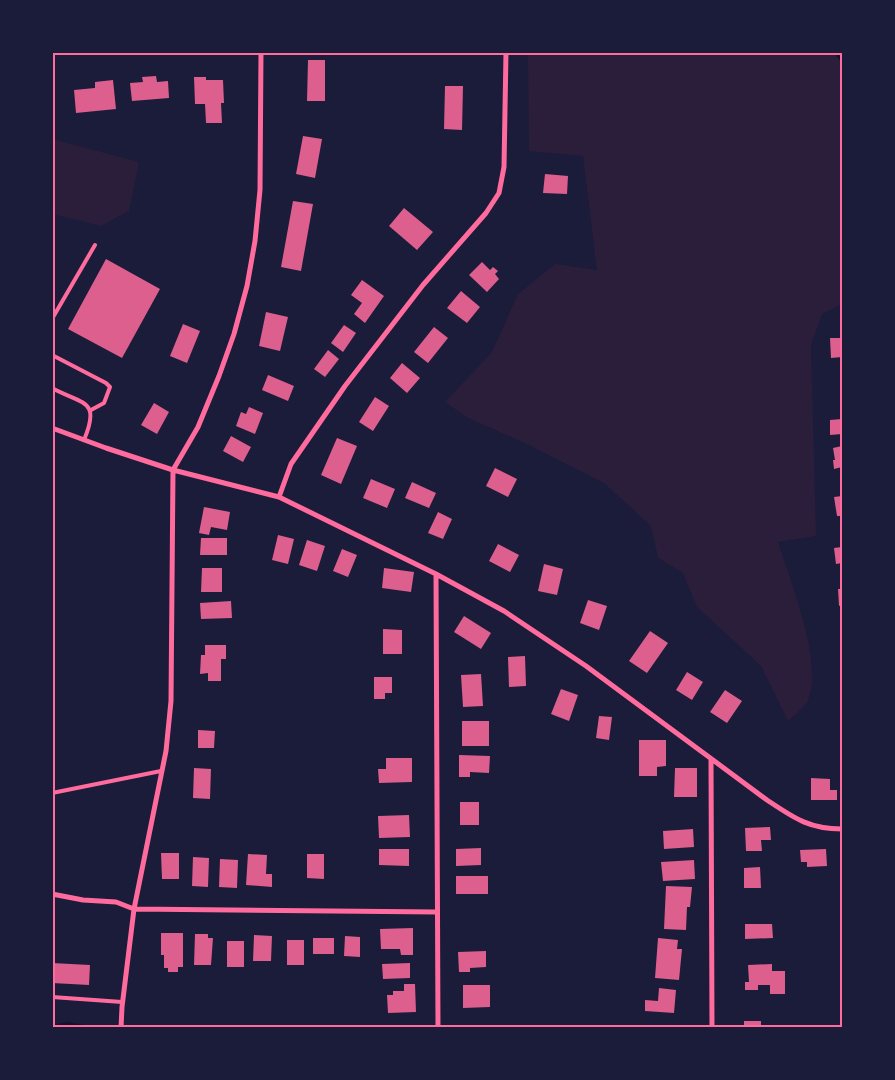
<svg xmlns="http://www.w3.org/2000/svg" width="895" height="1080" font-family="Ubuntu,sans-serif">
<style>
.green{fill:#2a1e3b}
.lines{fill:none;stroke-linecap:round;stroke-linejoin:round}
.stream{stroke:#12122b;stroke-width:4}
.building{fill:#dd5f8e}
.service{stroke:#ff6b9d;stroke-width:4}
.minor{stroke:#ff6b9d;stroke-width:5}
.neatline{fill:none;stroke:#ff6b9d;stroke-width:2}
</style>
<rect width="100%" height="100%" fill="#1b1b3a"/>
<path class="green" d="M528,53H842V304L822,314L811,345L816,536L778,542C790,579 825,667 807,702C803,709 793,716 788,721L761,666L697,607L683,573L658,558L651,526L604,483L525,443L466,417L445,402L492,352L518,294L555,264L597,270L583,156L529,151Z
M52,139L139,162L129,211L101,226L53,214Z"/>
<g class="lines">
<path class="stream" d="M836,52L842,60
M52,1027L68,1024L88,1028"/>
</g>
<path class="building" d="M308,60H325V101H307Z
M156,76L157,82L168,81L169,98L132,101L130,83L143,82L142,77Z
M194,77H206V80H223L224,103H221L222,123H206L205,104H195Z
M113,80L116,109L76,113L74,90L95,88V82Z
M445,86H463L462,130L444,129Z
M303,136L322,139L315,178L296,174Z
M545,174L568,176L567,194L543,193Z
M293,201L313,204L301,271L281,267Z
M404,208L433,232L417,250L389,226Z
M106,259L160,289L122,358L68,329Z
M482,262L490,270L493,267L498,271L495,274L499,279L487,292L469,275Z
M362,280L384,296L365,323L354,314L362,303L351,295Z
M461,291L480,307L467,323L447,308Z
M266,312L288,317L280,351L259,346Z
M183,324L200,331L187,363L170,356Z
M344,325L356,333L343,352L331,343Z
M434,327L448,338L428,363L414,352Z
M830,338H842V357L831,358Z
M328,350L339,359L325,377L314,369Z
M402,363L420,378L407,393L390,378Z
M268,375L294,386L288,401L262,390Z
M375,397L389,406L373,431L359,422Z
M154,403L169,412L157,434L141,425Z
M249,407L263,413L255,434L236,426L241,412L246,414Z
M842,419V434L830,435V420Z
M231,436L251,447L243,462L223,451Z
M337,438L357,446L341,484L321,475Z
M842,446V467L834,469L833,460H835L833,448Z
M495,468L517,479L508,497L486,486Z
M371,479L395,489L387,508L363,498Z
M412,482L436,493L429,508L405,498Z
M842,496V516H837L834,497Z
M204,507L230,512L227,530L211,527L209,535L199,533Z
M438,512L452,519L443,539L428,533Z
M278,535L294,539L288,564L272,560Z
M201,538H227V555H200Z
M307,540L325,546L317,571L299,565Z
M498,544L519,555L510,572L489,561Z
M842,547V563L836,564L834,548Z
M342,549L357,555L348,577L333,571Z
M544,564L563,569L557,595L538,591Z
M202,568H222V592H201Z
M384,568L414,572L411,592L382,588Z
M838,589H842V605L839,606Z
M588,600L607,606L599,630L580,623Z
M231,601L232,618L201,619L200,603Z
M464,616L491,633L481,649L454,632Z
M383,629L402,630V654H383Z
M650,631L668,643L647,673L629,661Z
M205,645H226V659H221V681H208V673L200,674L201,655H205Z
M525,656L526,686L509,687L508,657Z
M687,672L703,682L692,700L676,690Z
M481,674L483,706L463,707L461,675Z
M374,677H392V693H385V699H374Z
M561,689L578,695L569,721L551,714Z
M725,690L742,701L727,723L710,712Z
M599,716L612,717L609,740L596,738Z
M462,721H489V746H462Z
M198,730L215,731L214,748H198Z
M639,740H666V766L657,767V776H639Z
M459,755L490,756L489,773L470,772V777H459Z
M386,758H412V782L379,783L378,769H386Z
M194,768L211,769L210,799L193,798Z
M675,768H697V797H674Z
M811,778L830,779V790H837V800H811Z
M460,802H479V825H460Z
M409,815L410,837L379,838L378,816Z
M770,827L771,840H761L762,851H746L745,828Z
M693,829L694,847L664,849L663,831Z
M481,848V865L456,866V849Z
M379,849H409V866L379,865Z
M826,849L827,866L807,867V862H801L800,850Z
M161,853H179V879H162Z
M248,854L267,855L266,874H272V887L246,885Z
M307,854H324V879L307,878Z
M193,857L209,858L208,887L192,886Z
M220,859L238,860L237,888L219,887Z
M694,860L695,879L663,881L661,862Z
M760,867L761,888H744V868Z
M456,876H488V894H456Z
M666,886L692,887L690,907H687L686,930L664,929Z
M745,924H772L773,938L745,939Z
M413,928V955H401L400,949H381L380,929Z
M161,933H183V967H178V972H168V968H164V955H161Z
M195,934H208V938H213L211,965H194Z
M254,935L272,936L271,961H253Z
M345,936L360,937V957L344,956Z
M313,938H334V954H313Z
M658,938L678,940L677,949H682L679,980L655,978Z
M287,940H304V965H287Z
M227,941H244V967H227Z
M486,951V967L470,968V972H459L458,952Z
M52,963L90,965L89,985L52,983Z
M410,963V978L383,979L382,964Z
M772,964V971H785V994H770V985H758V990H745V982H749L748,965Z
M404,984H415L416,1012L388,1013L387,995H393V991H404Z
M463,985H490V1007L463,1008Z
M659,988L676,990L674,1013L645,1011V1000L658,1001Z
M744,1021H761V1028H744Z"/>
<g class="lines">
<path class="service" d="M52,319L95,245
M52,355L106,383L110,387L104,403L91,410
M52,388C83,405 101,399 84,440
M52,793L161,771
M52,997L122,1002"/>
<path class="minor" d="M52,428L106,448L173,470L279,497L436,574L504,611L586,666L767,800C794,818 809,829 842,829
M279,497L291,464L345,386L423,285L486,213L499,193L504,167L506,52
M436,574L438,1028
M711,759L712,1028
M52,894L83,900L116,902L134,909L437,912
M121,1028L122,1007L134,909L166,751L171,701L173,470L198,427L219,376L234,334L247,286L255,241L260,190L261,52"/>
</g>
<rect width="895" height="1080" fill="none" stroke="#1b1b3a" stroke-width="108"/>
<rect x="54" y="54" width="787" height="972" class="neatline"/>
</svg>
